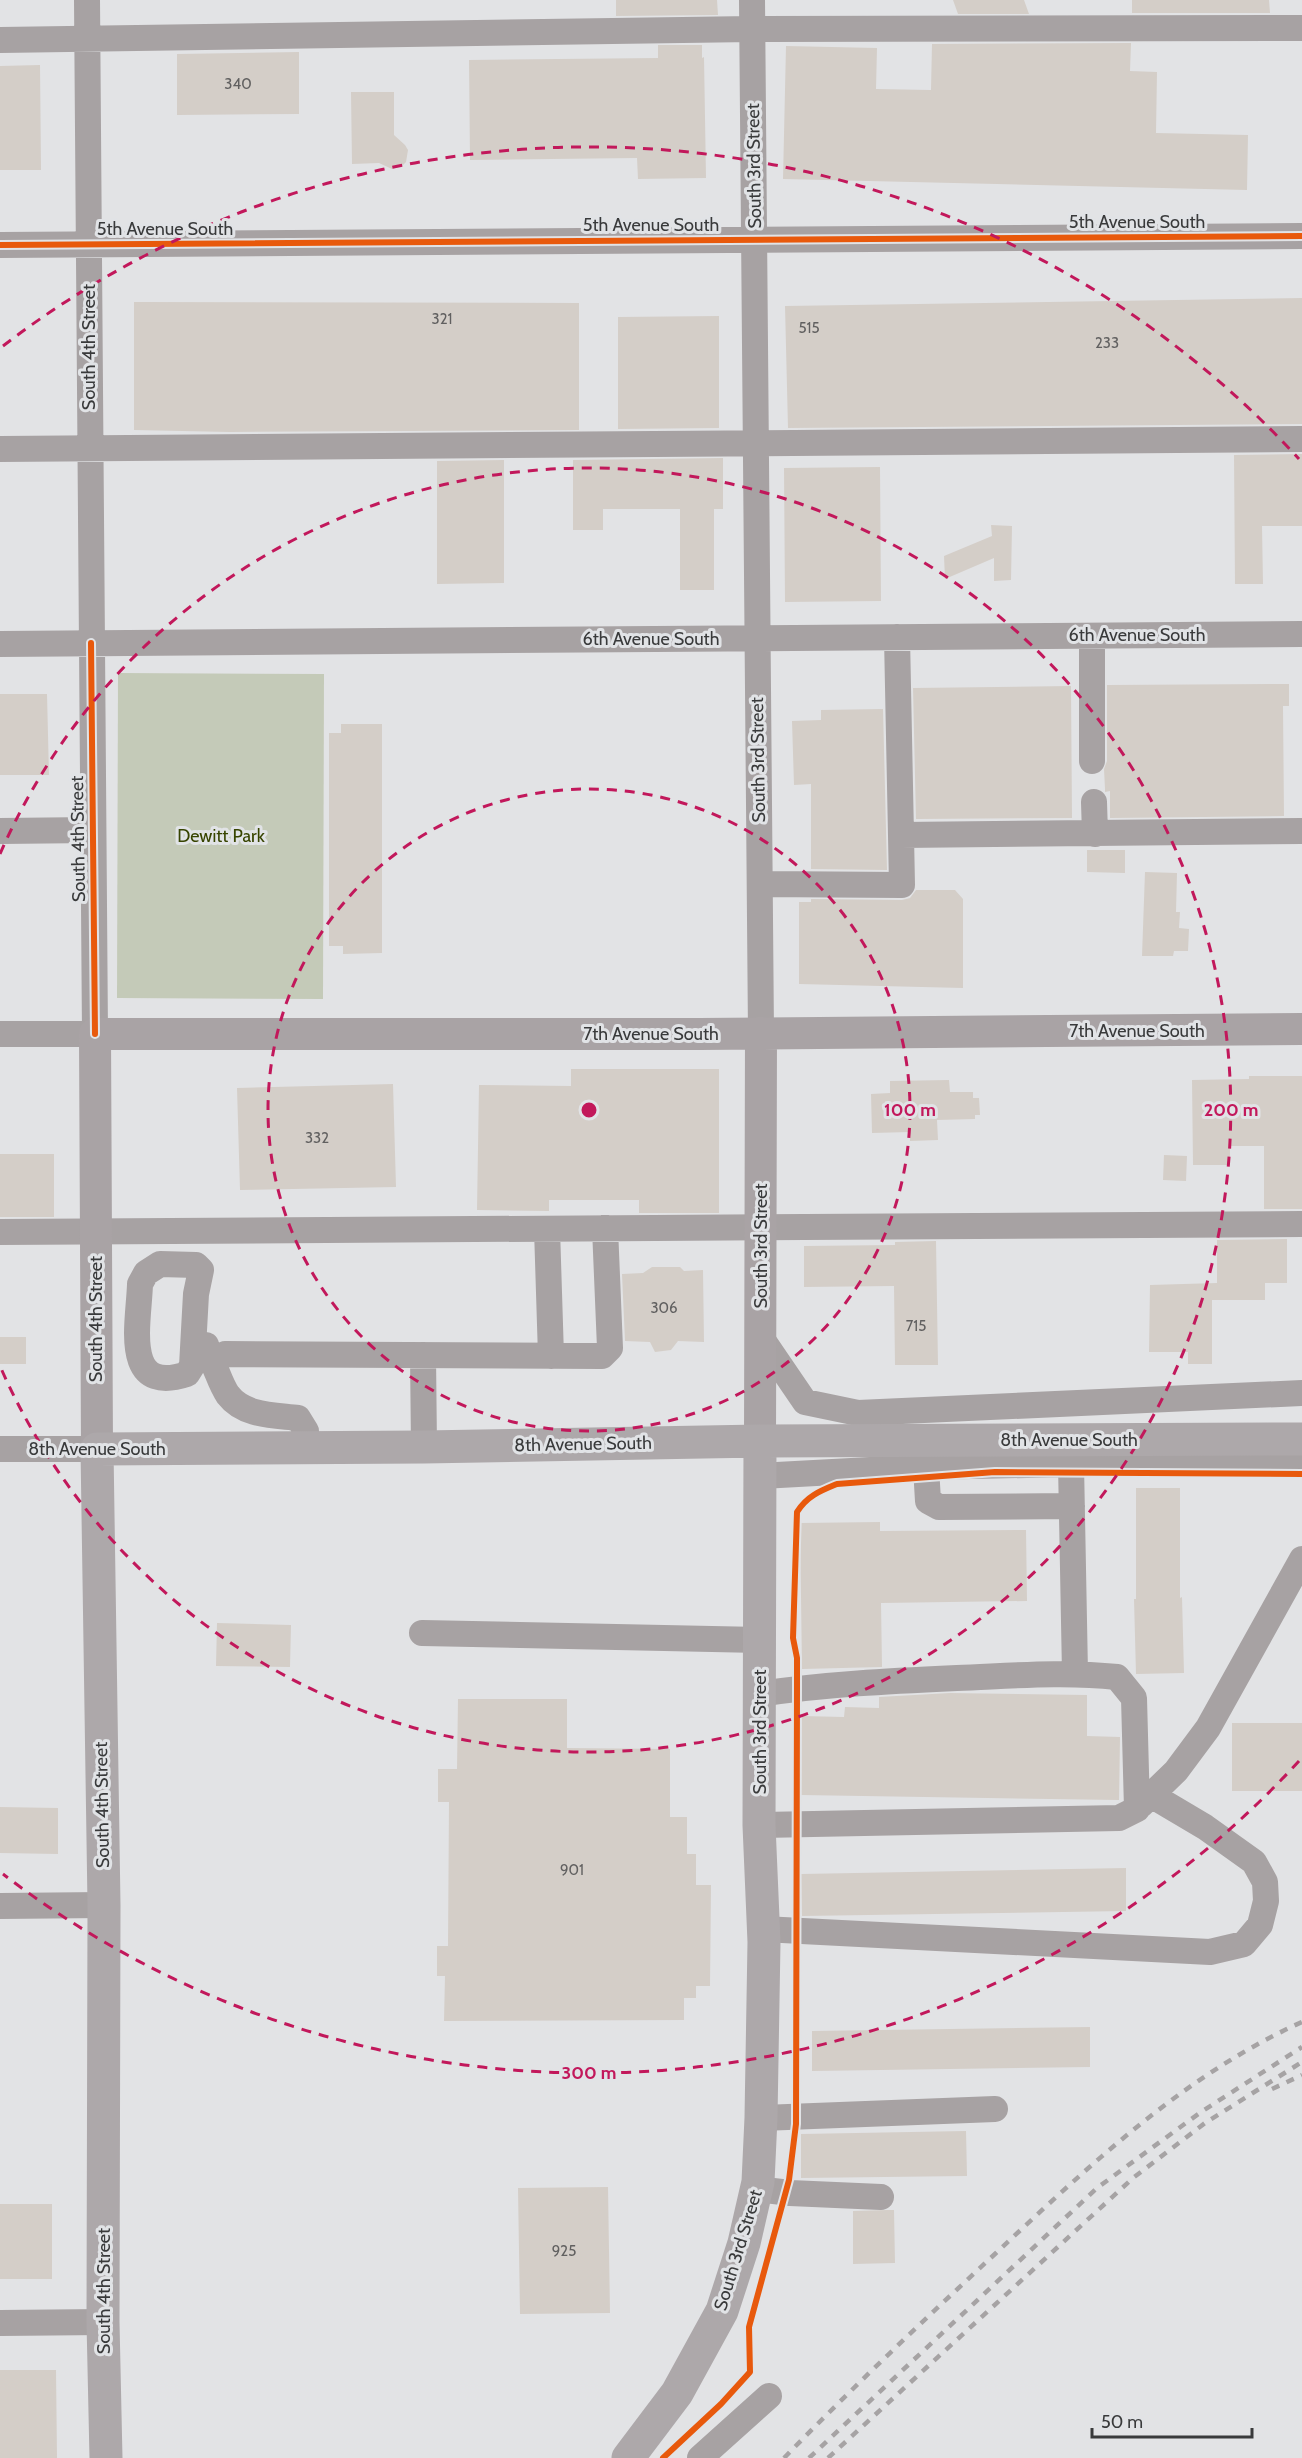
<svg xmlns="http://www.w3.org/2000/svg" width="1302" height="2458" font-family="Cabin,sans-serif">
<style>
.green{fill:#c4cab8}
.building{fill:#d4cec8}
.lines{fill:none;stroke-linecap:round;stroke-linejoin:round}
.minor{stroke:#a7a2a3;stroke-width:26}
.major{stroke:#a9a3a5;stroke-width:32}
.highway{stroke:#ada8aa;stroke-width:33}
.rail{stroke:#a6a3a4;stroke-width:4.5;stroke-dasharray:8 8;stroke-linecap:butt}
.cycleway-casing{stroke:#e1e3e6;stroke-width:10}
.cycleway{stroke:#e8590c;stroke-width:6}
.ring{fill:none;stroke:#c2185b;stroke-width:3;stroke-dasharray:10 8}
.labels{text-anchor:middle;dominant-baseline:central;stroke-width:6;stroke-linejoin:round;paint-order:stroke}
.number-label{font-size:15px;fill:#616060}
.street-label{font-size:18px;fill:#393a3b;stroke:#e1e3e6}
.park-label{font-size:18px;fill:#374400;stroke:#e1e3e6}
.centre{fill:#c2185b;stroke:#e1e3e6;stroke-width:3}
.ring-label{font-size:18px;text-anchor:middle;font-weight:bold;fill:#c2185b;stroke:#e1e3e6;stroke-width:6;stroke-linejoin:round;paint-order:stroke}
</style>
<rect width="100%" height="100%" fill="#e2e3e5"/>
<path class="green" d="M118,673L324,674L323,999L117,998Z"/>
<path class="building" d="M616,0H717L718,15L616,16Z
M953,0H1024L1029,14H958Z
M1132,0H1269L1270,13H1132Z
M1131,43L1130,71L1157,72L1156,133L1248,135L1247,190L783,179L786,46L877,48L876,89L931,90L932,44Z
M658,45H702V58L704,57L706,178L638,179L637,158L470,160L469,60L658,58Z
M299,52V114L177,115V54Z
M40,65L41,170H0V66Z
M351,92H394V135L405,145L408,150L406,162L402,166L392,169L379,163L352,164Z
M1302,298V424L788,428L785,306Z
M134,302L579,303V430L230,432L134,430Z
M719,316V428L618,429V317Z
M1302,454V526H1262L1263,584H1235L1234,455Z
M723,458V509H714V590H680V509H603V530H573V460Z
M504,460V583L437,584V461Z
M880,467L881,601L785,602L784,468Z
M991,525L1012,526L1011,580L994,581V558L945,579L944,556L992,536Z
M1289,684V706H1283L1284,816L1110,818V791L1105,792V789L1104,769L1107,761V685Z
M1071,686L1072,818L916,819L913,688Z
M0,694H47L49,775H0Z
M883,709L887,870L811,869V784L794,785L792,721L821,720V710Z
M341,724H382V953L343,954V946H329V733H341Z
M1087,850H1125V873L1087,872Z
M1145,872L1177,873L1176,912H1180L1179,928L1189,929L1188,951H1174L1173,956H1142Z
M916,890H955L963,899V988L799,984V902H811V899L902,900L910,898Z
M571,1069H719V1213H639V1200H549V1211L477,1210L479,1085L571,1086Z
M1249,1076H1302V1209H1264V1146H1230V1165H1193L1192,1080L1249,1079Z
M949,1080L950,1092H973V1098H979L980,1115H975V1119L937,1120L938,1140L910,1141V1132L872,1133L871,1094L890,1093V1081Z
M393,1084L396,1187L240,1190L237,1088Z
M0,1154H54V1217H0Z
M1164,1155L1187,1156L1186,1181L1163,1180Z
M1287,1239V1283H1265V1300H1212V1364H1188V1352H1149L1150,1285L1217,1283V1240Z
M936,1241L938,1365H895L894,1286L804,1287V1246L895,1245V1242Z
M652,1267H680L684,1271L703,1270L704,1342L678,1341L671,1350L655,1352L650,1342L625,1341L622,1274L643,1273Z
M0,1337H26V1364H0Z
M1136,1488H1180V1598L1182,1597L1184,1673L1136,1674L1134,1599H1136Z
M880,1522V1531L1026,1530L1027,1601L881,1603L882,1667L802,1669L800,1523Z
M217,1623L291,1625L290,1667L216,1666Z
M950,1693L1087,1695V1736L1120,1737L1119,1800L801,1795L802,1716L844,1717L845,1707L879,1708V1697Z
M458,1699H567V1748L670,1749V1817H687V1854H696V1885H711L710,1986H696V1998H684V2020L444,2021L445,1976H437V1946H448L449,1802H438V1769H457Z
M1232,1723H1302V1791H1232Z
M0,1807L58,1808V1854L0,1853Z
M1126,1868V1911L802,1916L801,1874Z
M1090,2027V2067L812,2071V2031Z
M966,2131L967,2176L801,2178V2134Z
M608,2187L610,2313L520,2314L518,2188Z
M0,2204H52V2279H0Z
M888,2210H894L895,2263L853,2264V2211Z
M0,2370H56L57,2458H0Z"/>
<g class="lines">
<path class="minor" d="M752,0L761,1033
M0,40L752,29L1302,28
M0,245L1302,236
M0,449L1302,439
M1092,636V761
M0,644L1302,634
M1094,802L1095,834
M0,831L93,830
M901,835L1302,831
M760,884L902,885L897,637
M0,1034H95L87,0
M547,1229L551,1356
M0,1232L1302,1224
M160,1264L196,1265L201,1270L196,1294L192,1366L187,1374C121,1396 139,1322 140,1284L146,1273Z
M760,1336L805,1402L858,1413L1302,1393
M206,1345L207,1352C216,1365 219,1382 228,1395C244,1416 274,1415 298,1418L306,1431L304,1448
M423,1355L424,1447
M212,1360L225,1354L602,1356L610,1348L605,1228
M0,1449H97
M1071,1464L1075,1673
M926,1467L928,1501L939,1507L1072,1506
M760,1476L926,1467L1071,1464H1302
M422,1633L760,1640
M1141,1805L1176,1771L1208,1728L1302,1559
M759,1825L1119,1818L1137,1809L1134,1698L1117,1677C1063,1671 1010,1676 957,1678C891,1681 825,1684 760,1694
M0,1906L104,1905
M763,1929L1210,1952L1244,1944L1260,1925L1266,1901L1265,1882L1254,1862L1205,1827L1151,1795
M761,2118L995,2109
M756,2189L790,2193L881,2197
M0,2323L103,2322
M700,2458L769,2396"/>
<path class="major" d="M760,1441L761,1033
M97,1449L95,1034H699L1302,1029"/>
<path class="highway" d="M106,2458L103,2322L104,1905L97,1449L424,1447L760,1441L1302,1439
M628,2458L677,2393L722,2311L744,2243L758,2182L761,2118L764,1942L759,1825L760,1441"/>
<path class="rail" d="M1272,2089L1302,2075
M784,2458C853,2387 924,2320 996,2253C1089,2166 1184,2075 1302,2022
M809,2458L1097,2188L1201,2112L1302,2047
M828,2458L1133,2178L1205,2123L1302,2062"/>
<defs>
<path id="cycleway" d="M0,245L1302,236
M91,643L95,1034
M663,2458L721,2404L750,2372L749,2327L789,2180L796,2124L797,1688V1658L793,1638L797,1512C807,1496 820,1491 837,1484L995,1472L1302,1474"/>
</defs>
<use href="#cycleway" class="cycleway-casing"/>
<use href="#cycleway" class="cycleway"/>
</g>
<g class="ring">
<circle cx="589" cy="1110" r="321"/>
<path d="M0 854A642 642 0 1 1 0 1366"/>
<path d="M1299 1761A963 963 0 0 1 3 1874M3 346A963 963 0 0 1 1299 459"/>
</g>
<g class="labels">
<g class="number-label">
<text x="238" y="84">340</text>
<text x="442" y="319">321</text>
<text x="809" y="328">515</text>
<text x="1107" y="343">233</text>
<text x="317" y="1138">332</text>
<text x="664" y="1308">306</text>
<text x="916" y="1326">715</text>
<text x="572" y="1870">901</text>
<text x="564" y="2251">925</text>
</g>
<g class="street-label">
<text transform="translate(754 166) rotate(-91)">South 3rd Street</text>
<text x="1137" y="222">5th Avenue South</text>
<text x="651" y="225">5th Avenue South</text>
<text x="165" y="229">5th Avenue South</text>
<text transform="translate(89 347) rotate(-90)">South 4th Street</text>
<text x="1137" y="635">6th Avenue South</text>
<text x="651" y="639">6th Avenue South</text>
<text transform="translate(758 760) rotate(-91)">South 3rd Street</text>
<text transform="translate(78 839) rotate(-91)">South 4th Street</text>
<text x="1137" y="1031">7th Avenue South</text>
<text x="651" y="1034">7th Avenue South</text>
<text transform="translate(761 1246) rotate(-90)">South 3rd Street</text>
<text transform="translate(96 1319) rotate(-90)">South 4th Street</text>
<text x="1069" y="1440">8th Avenue South</text>
<text transform="translate(583 1444) rotate(-1)">8th Avenue South</text>
<text x="97" y="1449">8th Avenue South</text>
<text transform="translate(760 1732) rotate(-90)">South 3rd Street</text>
<text transform="translate(102 1805) rotate(-91)">South 4th Street</text>
<text transform="translate(738 2250) rotate(-73)">South 3rd Street</text>
<text transform="translate(104 2291) rotate(-90)">South 4th Street</text>
</g>
<g class="park-label">
<text x="221" y="836">Dewitt Park</text>
</g>
</g>
<circle cx="589" cy="1110" r="9" class="centre"/>
<g class="ring-label">
<text x="910" y="1116">100 m</text>
<text x="1231" y="1116">200 m</text>
<text x="589" y="2079">300 m</text>
</g>
<path d="M1092 2428v9h160v-9" fill="none" stroke="#393a3b" stroke-width="3"/>
<text x="1101" y="2428" font-size="18" fill="#393a3b" stroke="#e1e3e6" stroke-width="4.5" paint-order="stroke">50 m</text>
</svg>
